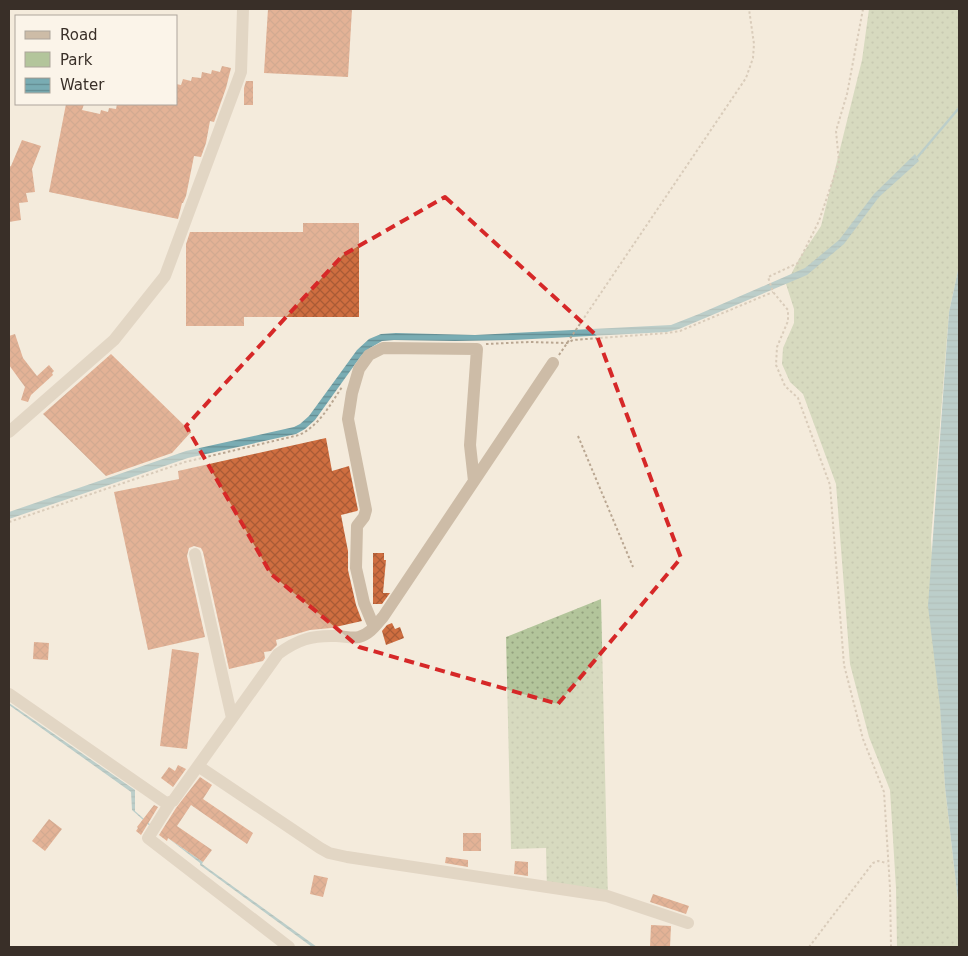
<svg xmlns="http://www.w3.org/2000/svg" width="968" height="956" font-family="'DejaVu Sans',sans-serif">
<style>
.green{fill:url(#green-dots)}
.water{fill:url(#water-rules)}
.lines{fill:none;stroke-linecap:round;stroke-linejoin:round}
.stream{stroke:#79acb3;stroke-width:2.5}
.building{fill:url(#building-cross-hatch)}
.path{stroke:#b9a691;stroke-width:2;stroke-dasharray:2.5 2.5;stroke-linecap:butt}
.minor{stroke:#cdbca7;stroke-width:12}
.marked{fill:none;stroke:#d62828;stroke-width:4;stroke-dasharray:10 6;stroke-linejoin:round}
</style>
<defs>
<pattern id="green-dots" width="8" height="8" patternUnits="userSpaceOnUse" patternTransform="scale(1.25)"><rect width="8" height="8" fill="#b3c59b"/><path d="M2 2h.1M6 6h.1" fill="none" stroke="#93a07e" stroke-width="1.8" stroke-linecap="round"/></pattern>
<pattern id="water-rules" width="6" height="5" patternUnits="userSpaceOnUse" patternTransform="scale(1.25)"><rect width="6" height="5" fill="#79acb3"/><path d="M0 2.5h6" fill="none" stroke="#648c92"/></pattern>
<pattern id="building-cross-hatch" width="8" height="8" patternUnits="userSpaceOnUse" patternTransform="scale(1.25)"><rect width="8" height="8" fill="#cf6e40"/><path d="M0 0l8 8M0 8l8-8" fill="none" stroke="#a95b36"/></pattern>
</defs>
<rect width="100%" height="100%" fill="#f4ebdc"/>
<path class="green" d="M869,9H959V266L949,312L931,539L945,787L959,910V947H897L896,888L890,790L869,737L850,664L836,484L803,394L790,382L782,364L783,348L794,323V309L786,284L799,259L821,226L862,60Z
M601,599L608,901L547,892L546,848L511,849L506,637Z"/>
<path class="water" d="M915,154L919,161L879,197L844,244L807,275L679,329L667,332L513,340L455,341L394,340L382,341L370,348L361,356L315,420L305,429L296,434L188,458L9,519V512L186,451L294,427L300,424L309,416L357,350L369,339L381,334L396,333L475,335L671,325L699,314L805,268L839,240L874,194Z
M959,266V910L945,787L940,706L928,606L949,312Z
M9,703L135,790V811L152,826L151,827L132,810L131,792L9,705Z
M168,838L203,862L202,864L317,947H312L200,865V863Z"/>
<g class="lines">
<path class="stream" d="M915,160L959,108"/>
</g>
<path class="building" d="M268,9H352L348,77L264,73Z
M222,66L231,68L226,88L214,122L210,121L206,143L201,157L194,156L186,196L183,203H182L178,219L49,192L66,104H84L82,110L100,114L101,110L108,112L109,108L116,109L117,104H176V84L181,85L183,79L191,81L192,77L201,78L202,72L211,74L212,70L220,72Z
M246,81H253V105H244V88Z
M22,140L41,146L32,169L35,192L26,193L28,202L19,203L21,220L9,222V167L11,166Z
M303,223H359V317H244V326H186V244L190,232H303Z
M15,334L23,358L37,376L49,365L54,371L52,373L53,375L31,395L28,402L21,400L25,387L9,365V336Z
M111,354L191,432L172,453L106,476L43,414Z
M326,438L332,471L349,466L358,510L357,511L341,515L348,551V570L356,605L362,621L331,628L310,630L276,640L277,645L271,651L264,652L265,658L263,661L229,669L203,552L201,548L194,546L189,548L187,556L205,637L148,650L114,492L179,479L178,471Z
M373,553H384V560H386L383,593H390L382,604H373Z
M392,623L395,629L400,627L404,638L386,645L382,631L387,625Z
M34,642L49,643L48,660L33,659Z
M172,649L199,653L187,749L160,746Z
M178,765L186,769L173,787L161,778L169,767L175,771Z
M200,777L212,785L203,799L253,833L247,844L191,805L177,826L212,850L203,862L168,838L167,841L159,835L176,808Z
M154,805L158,807L141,835L136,831L138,828L137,827Z
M49,819L62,829L45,851L32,841Z
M463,833H481V851H463Z
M446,857L468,860V867L445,863Z
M515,861L528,862V876L514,874Z
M314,875L328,878L323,897L310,894Z
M653,894L689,906L686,914L650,902Z
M651,925L671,926L670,947H650Z"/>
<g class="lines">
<path class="path" d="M863,9L847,94L836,131L839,162L819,221L798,263L768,277L773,292L788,310V321L777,347L776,365L785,386L798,398L830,485L844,665L863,739L884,792L890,888L891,947
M486,344L529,342L567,343L573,340L667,333L680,331L773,292
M559,355L746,78L753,58L754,44L749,9
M578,436L633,567
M9,522L185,462L299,435C319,426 330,405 342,387
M809,947L873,863L878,861L887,863"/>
<path class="minor" d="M9,432L114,340L165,276L241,72L243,9
M195,554L232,718
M374,627L364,603L356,568L357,526L364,517L366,510L348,419L352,393L359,369L369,355L383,348L477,349L470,445L474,481
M9,694L166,803L173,801L278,654C297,640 312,635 336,636C344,636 352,639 359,637C370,634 376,625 383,617L553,363
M198,766L320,848L329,853L347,857L607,896L688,923
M170,803L148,838L289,947"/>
</g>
<path d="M0 0H968V956H0ZM445,197L597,336L681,558L558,704L359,647L271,574L186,426L343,255Z" fill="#f4ebdc" fill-opacity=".55" fill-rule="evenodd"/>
<path class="marked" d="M445,197L597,336L681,558L558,704L359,647L271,574L186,426L343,255Z"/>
<rect width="968" height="956" fill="none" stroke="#392f28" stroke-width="20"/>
<rect x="15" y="15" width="162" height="90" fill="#fbf4e9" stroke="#ada59c"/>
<rect x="25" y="31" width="25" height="8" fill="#cdbca7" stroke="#ada59c"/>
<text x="60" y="40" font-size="15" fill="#392f28">Road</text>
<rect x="25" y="52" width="25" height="15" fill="#b3c59b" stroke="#ada59c"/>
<text x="60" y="65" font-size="15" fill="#392f28">Park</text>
<rect x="25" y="78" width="25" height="15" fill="url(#water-rules)" stroke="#ada59c"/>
<text x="60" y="90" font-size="15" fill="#392f28">Water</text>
</svg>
